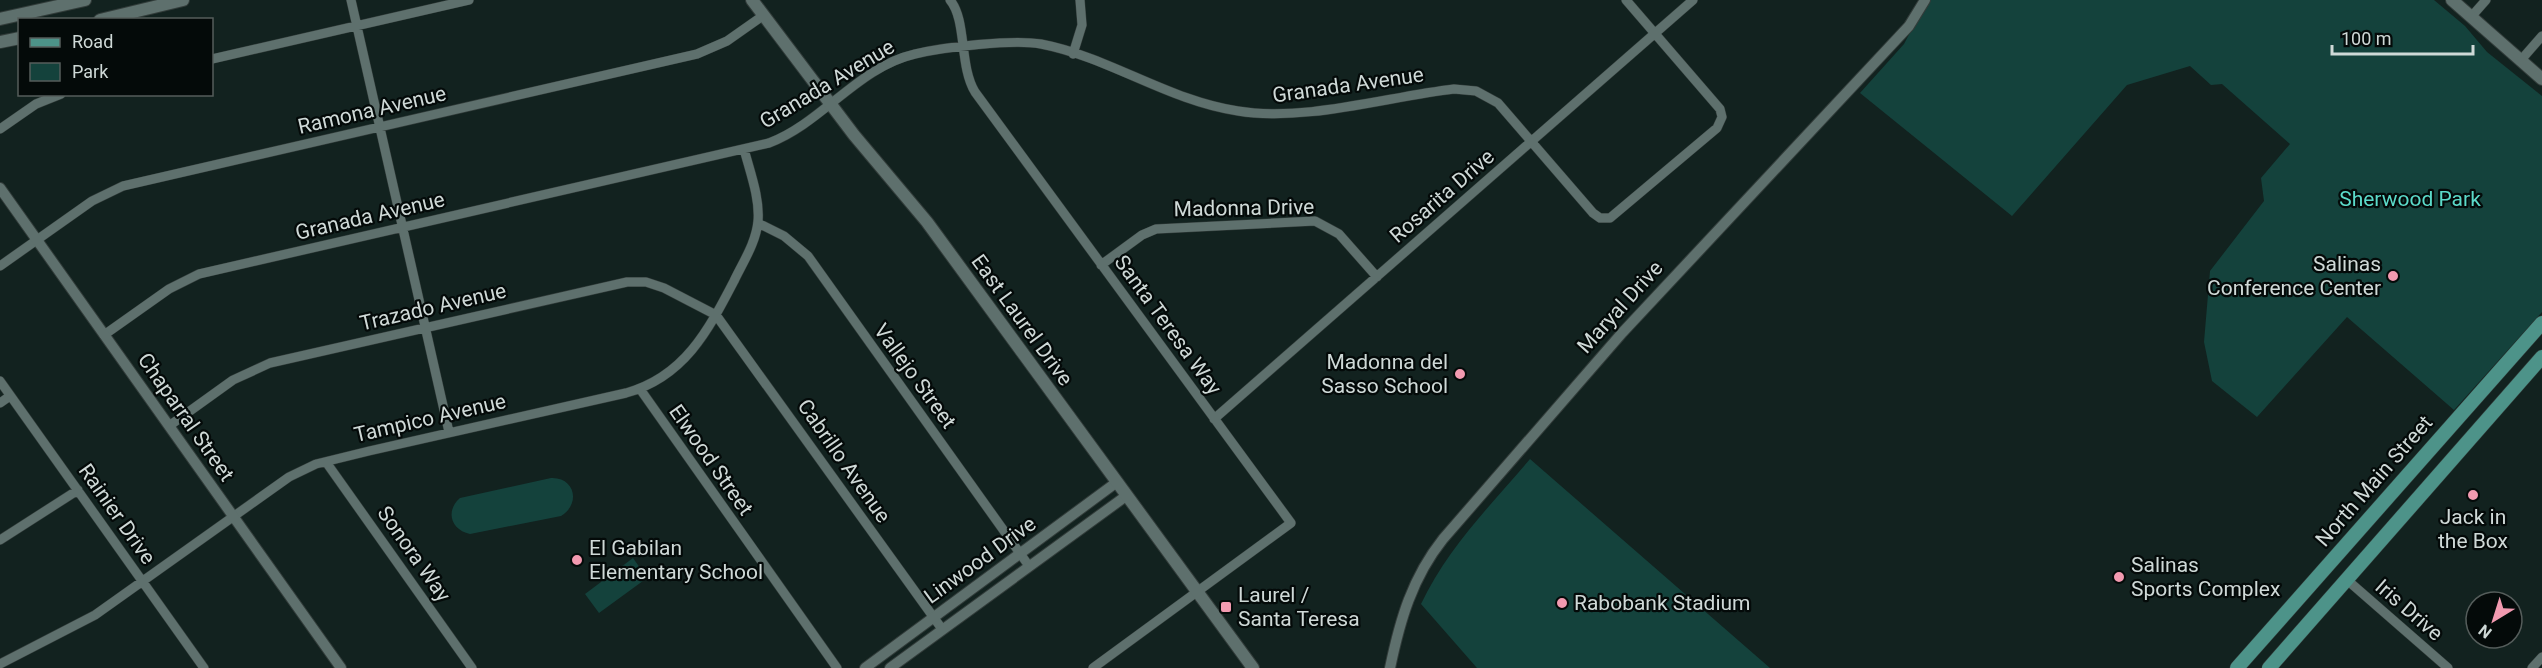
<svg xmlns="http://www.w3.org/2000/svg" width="2542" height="668" font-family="Roboto,sans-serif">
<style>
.green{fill:#14423c}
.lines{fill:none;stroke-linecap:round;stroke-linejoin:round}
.minor-casing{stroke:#323c3a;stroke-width:10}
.tertiary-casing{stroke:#323c3a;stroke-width:12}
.secondary-casing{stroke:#323c3a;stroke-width:14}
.primary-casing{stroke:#323c3a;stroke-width:15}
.minor{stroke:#5e706d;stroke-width:9}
.tertiary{stroke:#5e706d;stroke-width:10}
.secondary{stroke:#5e706d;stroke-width:12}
.primary{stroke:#4d9389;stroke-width:14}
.poi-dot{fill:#f29ab0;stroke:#040a09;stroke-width:2}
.labels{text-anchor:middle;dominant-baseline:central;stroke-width:4.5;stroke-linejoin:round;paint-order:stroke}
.street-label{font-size:21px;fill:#cfd9d7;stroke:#040a09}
.park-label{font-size:21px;fill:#5bdac9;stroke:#040a09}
.poi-label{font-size:21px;fill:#cfd9d7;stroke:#040a09;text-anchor:start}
</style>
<rect width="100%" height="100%" fill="#12221f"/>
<path class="green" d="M1927,0H2434L2465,26L2487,52L2542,96V312L2454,410L2347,317L2257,417L2212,381L2204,342L2210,271L2264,201L2261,178L2290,144L2222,84L2211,85L2190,66L2127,85L2012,216L1860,93L1904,44Z
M1530,459L1770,668H1477L1421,604C1447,549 1490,506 1530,459Z
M551,478C575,477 581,504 561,516L470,534C451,530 445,511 460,498Z
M633,558L647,578L599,613L585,594Z"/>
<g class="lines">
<defs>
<path id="minor" d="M351,0L449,432
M950,0C967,20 959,66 975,92L1291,523L1093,668
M2471,17L2486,0
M1073,54L1082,25L1080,0
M212,59L469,0
M2521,60L2542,36
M0,129L36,104L61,94
M758,223L784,236L808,256L1029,566
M1101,265L1142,235L1156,229L1315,221L1339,234L1377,277
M0,266L92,201L123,186L697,54L727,41L764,15
M104,335L169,289L199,274L769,143C822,123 858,67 915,54C944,47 1013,39 1041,44C1109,57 1169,101 1238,111C1305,122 1386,97 1454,89L1476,91L1498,103L1593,213L1600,218H1610L1717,128L1722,117L1720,109L1626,0
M0,381L204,668
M640,389L837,668
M0,403L10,396
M1214,419L1693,0
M169,426L233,380L270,363L627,282H646L664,288L716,315L942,629
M326,462L472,668
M0,540L78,490
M2346,579L2448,668
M0,664L95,615L289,477L316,464L369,451L626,393C684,377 708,331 734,281C743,262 756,243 758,221C760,198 750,172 744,149
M2532,668L2542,657"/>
<path id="tertiary" d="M0,188L341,668
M865,668L1117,482
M890,668L1126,496
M1390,668C1400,620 1412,578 1443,539L1622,333L1909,26L1925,0"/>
<path id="secondary" d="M752,0L854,135L927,222L1253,668
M2452,0L2542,79
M0,19L85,0
M100,20L183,0
M0,42L20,38"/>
<path id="primary" d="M2237,668L2542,323
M2269,668L2542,357"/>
</defs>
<use href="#minor" class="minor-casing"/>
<use href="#tertiary" class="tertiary-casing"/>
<use href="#secondary" class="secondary-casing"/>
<use href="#primary" class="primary-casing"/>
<use href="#minor" class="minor"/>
<use href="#tertiary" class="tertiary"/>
<use href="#secondary" class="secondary"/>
<use href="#primary" class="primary"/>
</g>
<g class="poi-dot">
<circle cx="2393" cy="276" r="6"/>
<circle cx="1460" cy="374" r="6"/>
<circle cx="2473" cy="495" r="6"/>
<circle cx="577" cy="560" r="6"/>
<circle cx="2119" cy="577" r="6"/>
<circle cx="1562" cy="603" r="6"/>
<rect x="1220" y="601" width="12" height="12" rx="3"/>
</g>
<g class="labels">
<g class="street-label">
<text transform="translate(827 84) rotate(-31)">Granada Avenue</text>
<text transform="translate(1348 85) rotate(-8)">Granada Avenue</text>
<text transform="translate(372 110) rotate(-13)">Ramona Avenue</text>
<text transform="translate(1442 196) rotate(-41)">Rosarita Drive</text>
<text transform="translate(1244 208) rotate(-1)">Madonna Drive</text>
<text transform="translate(370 216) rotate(-13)">Granada Avenue</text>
<text transform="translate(433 307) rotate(-13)">Trazado Avenue</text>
<text transform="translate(1620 307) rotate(-48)">Maryal Drive</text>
<text transform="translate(1022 320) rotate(54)">East Laurel Drive</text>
<text transform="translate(1168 325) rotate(54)">Santa Teresa Way</text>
<text transform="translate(915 376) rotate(54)">Vallejo Street</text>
<text transform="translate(186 417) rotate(55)">Chaparral Street</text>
<text transform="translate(430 418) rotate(-13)">Tampico Avenue</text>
<text transform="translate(711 460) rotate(55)">Elwood Street</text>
<text transform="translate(844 461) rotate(55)">Cabrillo Avenue</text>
<text transform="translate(2374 481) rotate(-49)">North Main Street</text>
<text transform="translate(117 514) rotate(55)">Rainier Drive</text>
<text transform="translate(414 554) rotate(55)">Sonora Way</text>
<text transform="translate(980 560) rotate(-36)">Linwood Drive</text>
<text transform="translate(2409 610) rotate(41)">Iris Drive</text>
</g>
<g class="park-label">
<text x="2410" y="199">Sherwood Park</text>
</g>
<g class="poi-label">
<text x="2381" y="264" text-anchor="end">Salinas<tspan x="2381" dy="24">Conference Center</tspan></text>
<text x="1448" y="362" text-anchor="end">Madonna del<tspan x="1448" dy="24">Sasso School</tspan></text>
<text x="2473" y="517" text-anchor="middle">Jack in<tspan x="2473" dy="24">the Box</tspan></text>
<text x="589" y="548">El Gabilan<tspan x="589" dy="24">Elementary School</tspan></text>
<text x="2131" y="565">Salinas<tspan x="2131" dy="24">Sports Complex</tspan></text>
<text x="1238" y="595">Laurel /<tspan x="1238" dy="24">Santa Teresa</tspan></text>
<text x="1574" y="603">Rabobank Stadium</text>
</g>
</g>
<rect x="18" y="18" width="195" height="78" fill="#040a09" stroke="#555d5b" stroke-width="1.5"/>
<rect x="30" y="38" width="30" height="9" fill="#4d9389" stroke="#555d5b" stroke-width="1.5"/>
<text x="72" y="48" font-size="18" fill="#cfd9d7">Road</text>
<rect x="30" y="63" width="30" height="18" fill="#14423c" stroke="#555d5b" stroke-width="1.5"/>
<text x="72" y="78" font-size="18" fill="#cfd9d7">Park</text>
<g transform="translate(2494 620) rotate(218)"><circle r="28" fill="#040a09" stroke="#555d5b" stroke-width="1.5"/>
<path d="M0-4.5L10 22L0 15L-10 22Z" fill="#f29ab0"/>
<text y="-9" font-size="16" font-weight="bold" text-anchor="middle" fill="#cfd9d7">N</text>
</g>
<path d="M2332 45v9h141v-9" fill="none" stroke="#cfd9d7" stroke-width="3"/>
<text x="2341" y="45" font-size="18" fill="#cfd9d7" stroke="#040a09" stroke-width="4.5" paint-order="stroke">100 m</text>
</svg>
